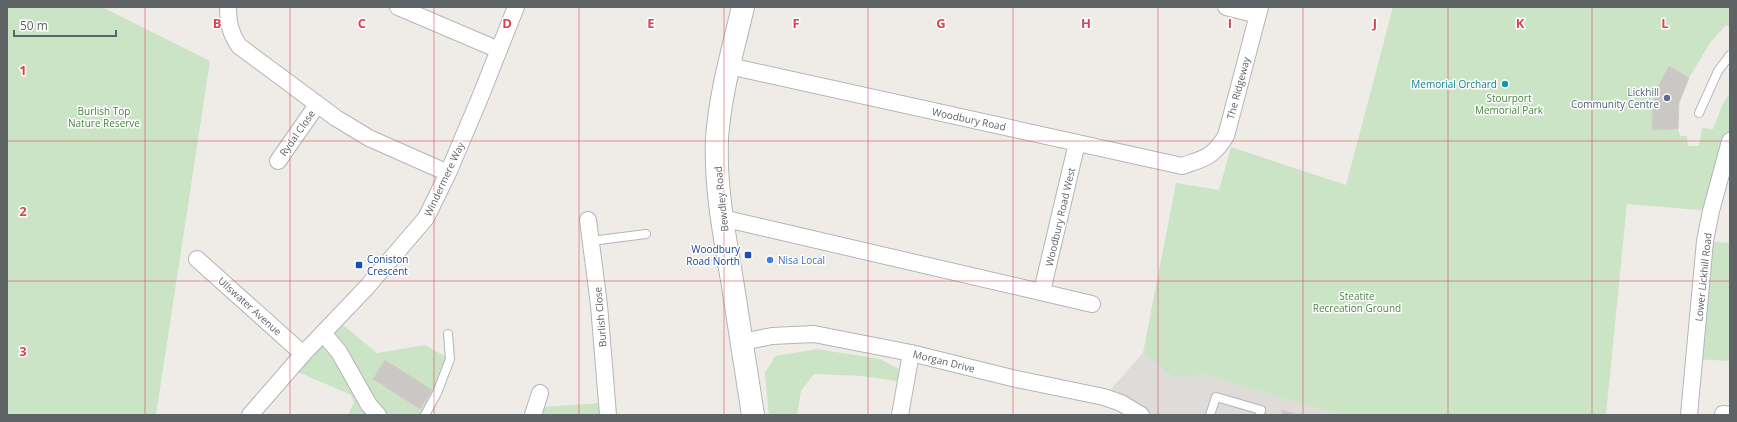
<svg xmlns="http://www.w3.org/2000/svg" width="1737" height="422" font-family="'Open Sans',sans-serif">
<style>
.industrial{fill:#dedbd9}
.green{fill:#cbe4c6}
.building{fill:#cbc7c4;stroke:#d3cdc6}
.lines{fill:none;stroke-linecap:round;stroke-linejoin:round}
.lane-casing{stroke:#b2b5b8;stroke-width:10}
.street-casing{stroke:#b2b5b8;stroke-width:18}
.secondary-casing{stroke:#b1b5b8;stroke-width:24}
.lane{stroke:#fff;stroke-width:8}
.street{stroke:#fff;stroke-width:16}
.secondary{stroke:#fff;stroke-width:22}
.grid{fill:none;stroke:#d94352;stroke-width:1;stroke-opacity:0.55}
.culture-dot{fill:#0f9aa8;stroke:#fff;stroke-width:1.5}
.service-dot{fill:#5c6f8a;stroke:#fff;stroke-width:1.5}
.transit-dot{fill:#1a4fb4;stroke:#fff;stroke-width:1.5}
.shop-dot{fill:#3f7fe0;stroke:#fff;stroke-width:1.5}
.labels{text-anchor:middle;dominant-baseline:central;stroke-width:3;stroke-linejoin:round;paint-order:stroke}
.culture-label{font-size:10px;fill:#0d838f;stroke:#fff;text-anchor:end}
.street-label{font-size:10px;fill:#5e6366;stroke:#fff}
.service-label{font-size:10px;fill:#4e5e75;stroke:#fff;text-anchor:end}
.park-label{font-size:10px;fill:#48843f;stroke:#fff}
.transit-label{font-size:10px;fill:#164399;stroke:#fff;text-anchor:end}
.shop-label{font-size:10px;fill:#366cbe;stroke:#fff;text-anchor:start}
.grid-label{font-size:13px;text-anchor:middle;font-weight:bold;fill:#d94352;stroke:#fff;stroke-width:3;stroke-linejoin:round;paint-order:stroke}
</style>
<rect width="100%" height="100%" fill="#efece7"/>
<path class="industrial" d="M1143,353L1174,378L1204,375L1334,413L1336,415H1141L1104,397Z"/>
<path class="green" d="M7,7H102L210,61L156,415H7Z
M1393,7H1730V26L1726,25L1710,43L1689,78L1669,66L1654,94L1653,130L1678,129L1680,136H1687L1688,146H1699L1702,128L1713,129L1722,106L1730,93V141L1711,211L1627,204L1606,415H1336L1334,413L1204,375L1174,378L1143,353L1176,183L1219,190L1231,147L1346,185Z
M1705,241L1730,243V361L1694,359Z
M336,319L377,353L425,345L450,359L425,415H348L354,402L351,395L291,369Z
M817,349L880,359L899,369L897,381L861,376L814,374L801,391L797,415H769L765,373L775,356Z
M600,403V415H540L542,407Z"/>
<path class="building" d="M1669,66L1689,78L1679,103L1678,129L1652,130L1654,94Z
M385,360L432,390L420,409L373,379Z
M1282,410L1299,415H1281Z"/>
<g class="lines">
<defs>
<path id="lane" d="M1699,113L1718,71L1730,55
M591,241L646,234
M425,415L437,393L450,359L448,334
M1210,415L1216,397L1261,410L1260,415"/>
<path id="street" d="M228,7C228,22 230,33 239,46L336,118L369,138L448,173
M398,7L499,50
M1226,7L1258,15
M729,66L1182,166C1205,158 1212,158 1226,136L1260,7
M278,161L317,105
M722,218L1092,304
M588,220L599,305L608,415
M197,259L303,354
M1042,291L1077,143
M323,333L339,352L369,405L378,415
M742,342L772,336L814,334L911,353L1012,378L1104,397L1121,403L1141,415
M1723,414L1730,415
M250,415L303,354L366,288L426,218L448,173L479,100L516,7
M533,415L540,393
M900,415L911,353
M1689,415L1705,241L1711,211L1730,141"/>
<path id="secondary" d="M743,7C733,50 720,94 717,138C715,186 724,233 732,280C739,325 746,370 753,415"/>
</defs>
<use href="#lane" class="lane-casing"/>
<use href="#street" class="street-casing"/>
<use href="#secondary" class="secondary-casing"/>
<use href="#lane" class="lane"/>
<use href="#street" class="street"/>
<use href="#secondary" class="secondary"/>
</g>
<path class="grid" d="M145,7V415M290,7V415M434,7V415M579,7V415M724,7V415M868,7V415M1013,7V415M1158,7V415M1303,7V415M1448,7V415M1592,7V415M7,141H1730M7,281H1730"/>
<circle class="culture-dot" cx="1505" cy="84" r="4"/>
<circle class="service-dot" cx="1667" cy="98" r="4"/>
<g class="transit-dot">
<rect x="744" y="251" width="8" height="8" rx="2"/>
<rect x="355" y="261" width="8" height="8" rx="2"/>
</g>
<circle class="shop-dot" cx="770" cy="260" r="4"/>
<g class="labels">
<g class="culture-label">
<text x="1497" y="84">Memorial Orchard</text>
</g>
<g class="street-label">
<text transform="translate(1238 88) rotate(-75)">The Ridgeway</text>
<text transform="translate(969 119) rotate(12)">Woodbury Road</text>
<text transform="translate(297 133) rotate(-55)">Rydal Close</text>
<text transform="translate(444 179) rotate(-65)">Windermere Way</text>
<text transform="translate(721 199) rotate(-96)">Bewdley Road</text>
<text transform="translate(1060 217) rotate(-77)">Woodbury Road West</text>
<text transform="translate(1703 277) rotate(-84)">Lower Lickhill Road</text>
<text transform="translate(250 306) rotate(42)">Ullswater Avenue</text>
<text transform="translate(600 317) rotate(-95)">Burlish Close</text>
<text transform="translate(944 361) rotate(14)">Morgan Drive</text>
</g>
<g class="service-label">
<text x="1659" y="92">Lickhill<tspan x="1659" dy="12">Community Centre</tspan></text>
</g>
<g class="park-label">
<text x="1509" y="98">Stourport<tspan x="1509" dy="12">Memorial Park</tspan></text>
<text x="104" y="111">Burlish Top<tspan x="104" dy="12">Nature Reserve</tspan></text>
<text x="1357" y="296">Steatite<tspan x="1357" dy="12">Recreation Ground</tspan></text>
</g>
<g class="transit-label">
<text x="740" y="249">Woodbury<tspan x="740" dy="12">Road North</tspan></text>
<text x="367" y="259" text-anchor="start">Coniston<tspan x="367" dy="12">Crescent</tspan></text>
</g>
<g class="shop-label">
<text x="778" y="260">Nisa Local</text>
</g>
</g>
<g class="grid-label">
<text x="217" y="28">B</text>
<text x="362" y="28">C</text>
<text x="507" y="28">D</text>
<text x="651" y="28">E</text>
<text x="796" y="28">F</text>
<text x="941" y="28">G</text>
<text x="1086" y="28">H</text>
<text x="1230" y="28">I</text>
<text x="1375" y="28">J</text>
<text x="1520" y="28">K</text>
<text x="1665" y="28">L</text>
<text x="23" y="75">1</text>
<text x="23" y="216">2</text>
<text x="23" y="356">3</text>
</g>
<rect width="1737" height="422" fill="none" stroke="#5e6366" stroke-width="16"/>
<path d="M14 30v6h102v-6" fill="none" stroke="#5e6366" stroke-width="2"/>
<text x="20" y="30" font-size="12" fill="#5e6366" stroke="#ffffff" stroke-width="3" paint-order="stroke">50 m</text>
</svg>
